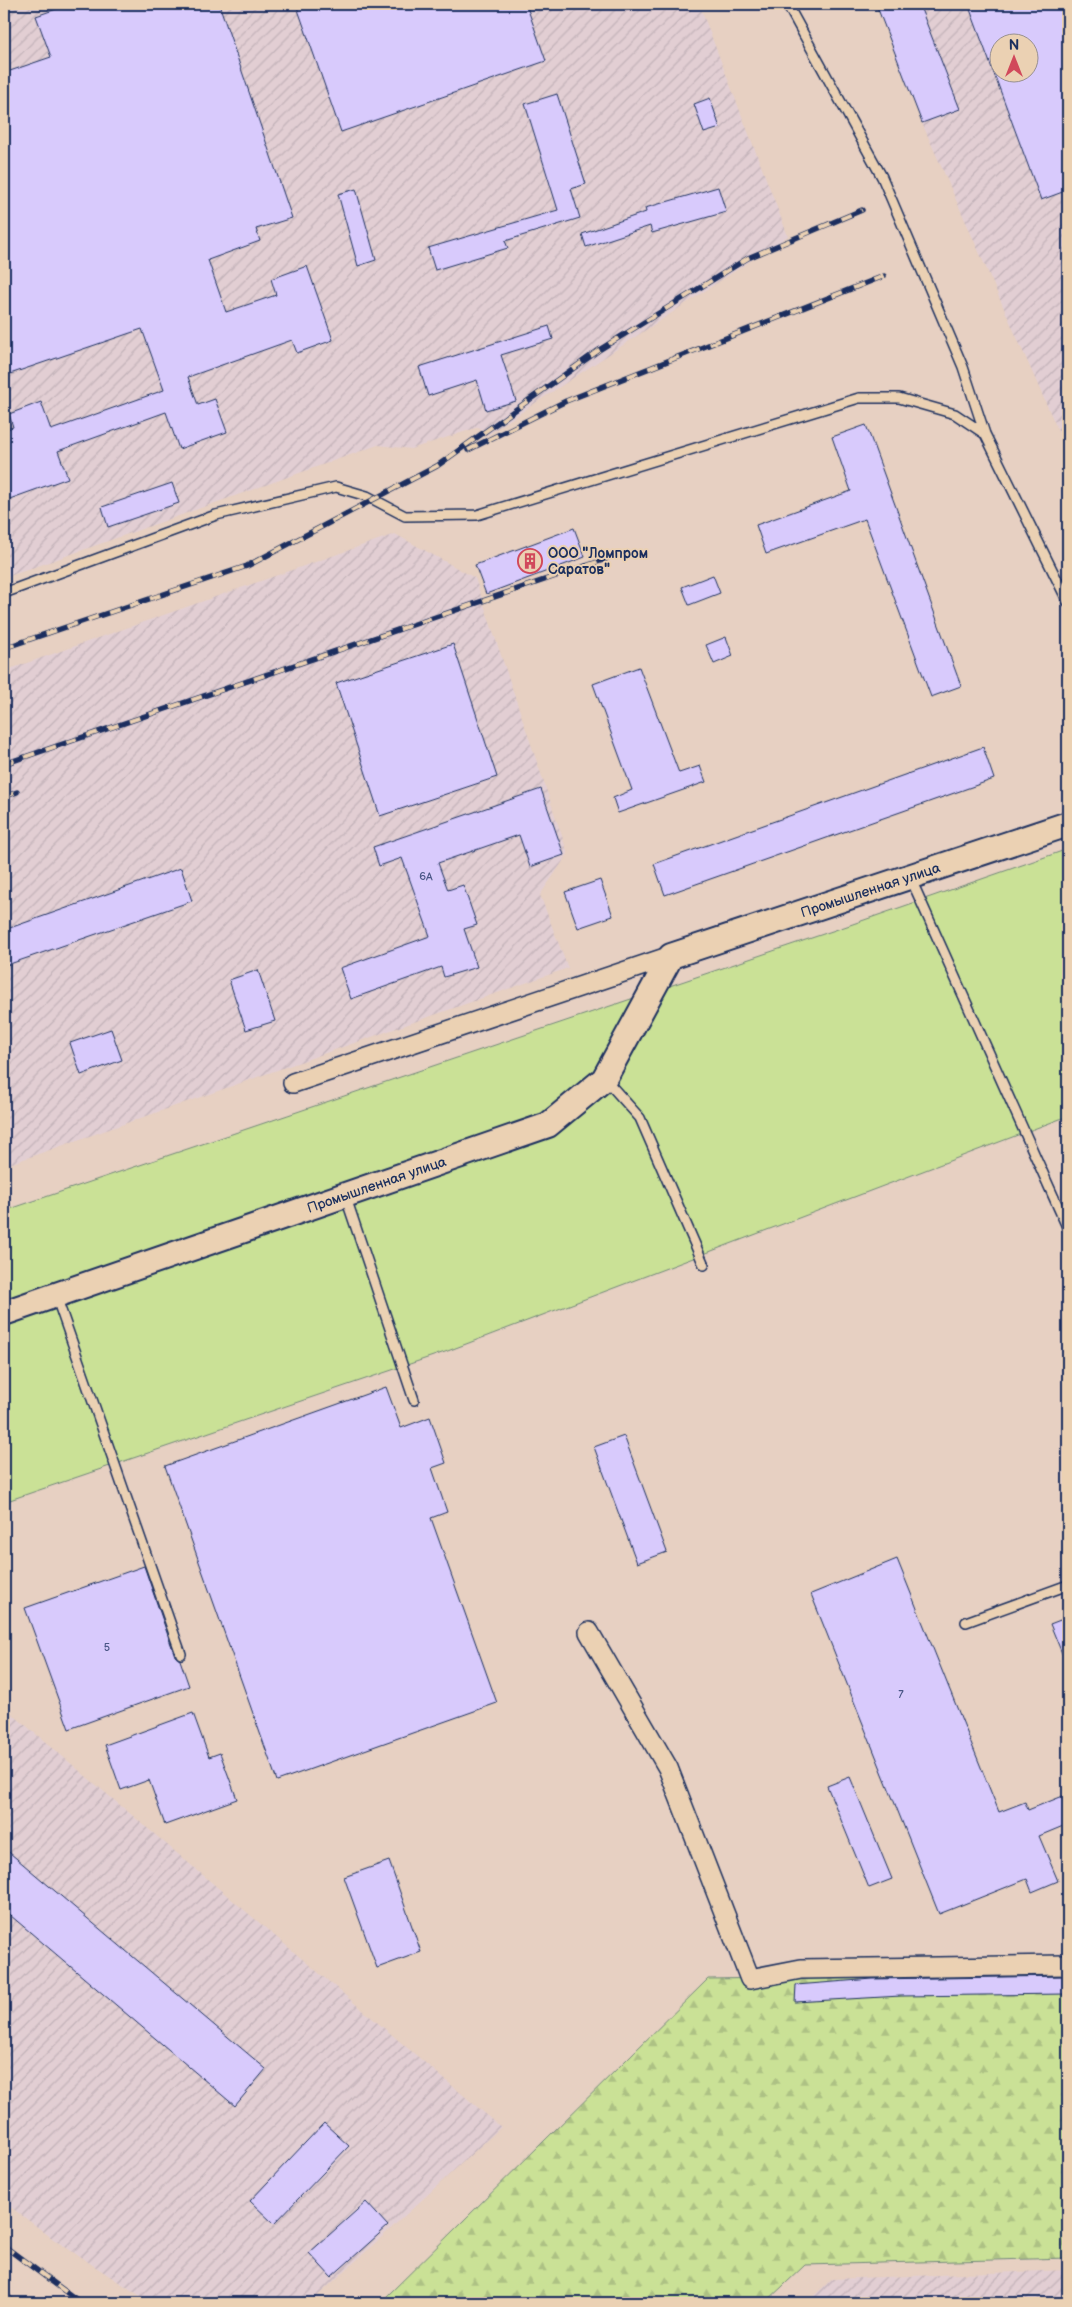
<svg xmlns="http://www.w3.org/2000/svg" width="1072" height="2307" font-family="'Balsamiq Sans',sans-serif">
<style>
.industrial{fill:url(#industrial-furrows);fill-rule:evenodd}
.grass{fill:#cae196;stroke:#72887a}
.forest{fill:url(#forest-firs);stroke:#72887a}
.building{fill:#d8cafc;stroke:#1b2f5e;fill-rule:evenodd}
.lines{fill:none;stroke-linecap:round;stroke-linejoin:round}
.service-casing{stroke:#1b2f5e;stroke-width:12}
.minor-casing{stroke:#1b2f5e;stroke-width:22}
.tertiary-casing{stroke:#1b2f5e;stroke-width:28}
.service{stroke:#ebd1b3;stroke-width:9}
.minor{stroke:#ebd1b3;stroke-width:19}
.tertiary{stroke:#ebd1b3;stroke-width:24}
.rail-casing{stroke:#1b2f5e;stroke-width:5.5}
.rail{stroke:#ebd1b3;stroke-width:4;stroke-dasharray:11;stroke-linecap:butt}
.labels{text-anchor:middle;dominant-baseline:central;stroke-width:4;stroke-linejoin:round;paint-order:stroke}
.number-label{font-size:11px;fill:#4a5686}
.poi-label{font-size:14px;font-weight:bold;fill:#1b2f5e;stroke:#ebd1b3;text-anchor:start}
.street-label{font-size:14px;fill:#1b2f5e;stroke:#ebd1b3}
</style>
<defs>
<pattern id="industrial-furrows" width="10" height="10" patternUnits="userSpaceOnUse" patternTransform="scale(1.25)"><rect width="10" height="10" fill="#e2ced3"/><path d="M-1 1l2-2M0 10L10 0M9 11l2-2" fill="none" stroke="#c1b1b8"/></pattern>
<pattern id="forest-firs" width="22" height="20" patternUnits="userSpaceOnUse" patternTransform="scale(1.25)"><rect width="22" height="20" fill="#cae196"/><path d="M5 1l3.5 6h-7zM16 11l3.5 6h-7z" fill="#adc184"/></pattern>
</defs>
<rect width="100%" height="100%" fill="#e7d0c2"/>
<filter id="ink" filterUnits="userSpaceOnUse"><feTurbulence type="fractalNoise" baseFrequency=".02" numOctaves="2"/><feDisplacementMap in="SourceGraphic" scale="10" xChannelSelector="R" yChannelSelector="G"/><feConvolveMatrix kernelMatrix="1 2 1 2 8 2 1 2 1" color-interpolation-filters="sRGB"/></filter>
<g filter="url(#ink)">
<path class="industrial" d="M4,4H699L788,236L487,435L479,427L411,449L378,445L4,578Z
M876,4H1068V453L922,123ZM1000,42H1030V72H1000Z
M395,534L475,578L568,854L540,895L568,968L4,1166V671Z
M4,1707L501,2127L310,2303H151L56,2241L4,2202Z
M1068,2270V2303H806L832,2279Z"/>
<path class="grass" d="M1068,849V1116L445,1352L4,1502V1211L847,926Z"/>
<path class="forest" d="M1068,1974V2258L805,2265L765,2303H380L708,1979Z"/>
<path class="building" d="M71,4H219L292,218L256,229L260,241L208,260L226,312L276,295L271,279L307,266L333,340L297,353L292,340L188,377L198,405L215,399L227,432L179,449L166,412L58,451L68,478L4,501V430L13,427L9,414L41,402L51,430L164,390L142,329L4,376V73L51,57L36,16Z
M296,4H526L546,61L341,132Z
M876,4H919L960,109L922,123Z
M968,4H1068V190L1041,200ZM1000,42H1030V72H1000Z
M557,94L586,184L571,189L580,218L505,241L508,248L435,270L428,248L558,210L525,104Z
M710,98L720,128L704,133L694,104Z
M718,187L726,212L652,233L650,226L586,247L582,234L646,212L645,208Z
M356,189L376,260L358,266L338,194Z
M549,326L553,339L501,355L516,401L486,410L477,380L428,396L419,367Z
M866,425L961,686L931,697L865,519L766,554L756,525L851,491L832,437Z
M172,483L179,503L108,527L102,507Z
M574,528L585,557L486,594L475,565Z
M713,575L720,593L689,605L682,587Z
M726,637L733,656L714,664L706,645Z
M453,644L497,777L380,816L336,683Z
M639,667L679,773L700,766L706,782L618,813L613,798L632,790L593,684Z
M983,747L994,779L665,895L654,864Z
M541,789L564,855L530,867L519,835L438,863L448,890L463,885L477,925L464,929L477,967L444,977L441,967L351,999L340,968L430,936L402,858L379,866L373,847Z
M181,868L192,901L4,966V930Z
M600,880L613,916L578,928L565,892Z
M258,970L275,1021L246,1030L229,980Z
M111,1029L122,1060L81,1075L70,1043Z
M386,1387L401,1428L430,1417L446,1463L432,1468L447,1512L431,1518L497,1703L277,1781L165,1466Z
M624,1436L667,1552L637,1563L594,1447Z
M897,1559L999,1812L1025,1802L1028,1810L1068,1794V1824L1039,1836L1058,1881L1032,1892L1027,1879L939,1914L811,1594Z
M144,1566L175,1656L180,1660L189,1686L69,1729L25,1608Z
M1068,1617V1668L1050,1624Z
M193,1713L209,1757L220,1753L237,1799L165,1825L149,1780L121,1790L105,1745Z
M850,1777L892,1879L869,1888L827,1786Z
M4,1848L266,2069L235,2106L4,1910Z
M389,1861L421,1952L377,1968L344,1877Z
M1068,1976V1994L901,1996L795,2002L796,1985L872,1979Z
M324,2123L349,2146L274,2224L250,2201Z
M366,2202L388,2226L331,2277L309,2253Z"/>
<g class="lines">
<defs>
<path id="service" d="M787,4L882,177L963,367L985,434L1068,602
M4,593L216,515L336,487L367,496L405,516L477,515L859,398H899L955,414L985,434
M910,877L1068,1229
M605,1079L640,1118L704,1265
M345,1195L414,1400
M56,1296L181,1654
M966,1622L1068,1585"/>
<path id="minor" d="M293,1083L671,956
M589,1632L668,1768L750,1979L801,1969L1068,1965"/>
<g id="tertiary">
<path id="s1" d="M4,1313L548,1125L604,1079L671,956L1068,824"/>
</g>
</defs>
<use href="#service" class="service-casing"/>
<use href="#minor" class="minor-casing"/>
<use href="#tertiary" class="tertiary-casing"/>
<use href="#service" class="service"/>
<use href="#minor" class="minor"/>
<use href="#tertiary" class="tertiary"/>
<defs>
<path id="rail" d="M468,450L566,401L884,276
M4,648L247,566L437,466L599,350L748,258L862,210
M4,764L606,559
M4,797L17,792
M4,2246L81,2303
M4,2291L13,2303"/>
</defs>
<use href="#rail" class="rail-casing"/>
<use href="#rail" class="rail"/>
</g>
</g>
<defs>
<symbol id="building-ring" viewBox="-11 -11 22 22"><circle r="9.5" fill="#ebd1b3" stroke="#d1495b" stroke-width="1.5"/><path d="M-4-6H4V6H1V3H-1V6H-4ZM-2.5-4.3h1.7v1.8h-1.7ZM.8-4.3h1.7v1.8H.8ZM-2.5-1h1.7V.8h-1.7ZM.8-1h1.7V.8H.8Z" fill="#d1495b"/></symbol>
</defs>
<g fill-rule="evenodd">
<use href="#building-ring" x="516" y="547" width="28" height="28"/>
</g>
<g class="labels">
<g class="number-label">
<text x="426" y="876">6А</text>
<text x="107" y="1647">5</text>
<text x="901" y="1694">7</text>
</g>
<g class="poi-label">
<text x="548" y="553">ООО "Ломпром<tspan x="548" dy="16">Саратов"</tspan></text>
</g>
<g class="street-label">
<text stroke="none"><textPath href="#s1" startOffset="998">Промышленная улица</textPath></text>
<text stroke="none"><textPath href="#s1" startOffset="394">Промышленная улица</textPath></text>
</g>
</g>
<rect width="1072" height="2307" fill="none" stroke="#ebd1b3" stroke-width="20"/>
<rect x="10" y="10" width="1052" height="2287" fill="none" stroke="#1b2f5e" stroke-width="2" filter="url(#ink)"/>
<g transform="translate(1014 58)"><circle r="24" fill="#ebd1b3" stroke="#989091"/>
<path d="M0-4L9 19L0 12L-9 19Z" fill="#d1495b"/>
<text y="-8" font-size="14" font-weight="bold" text-anchor="middle" fill="#1b2f5e">N</text>
</g>
</svg>
